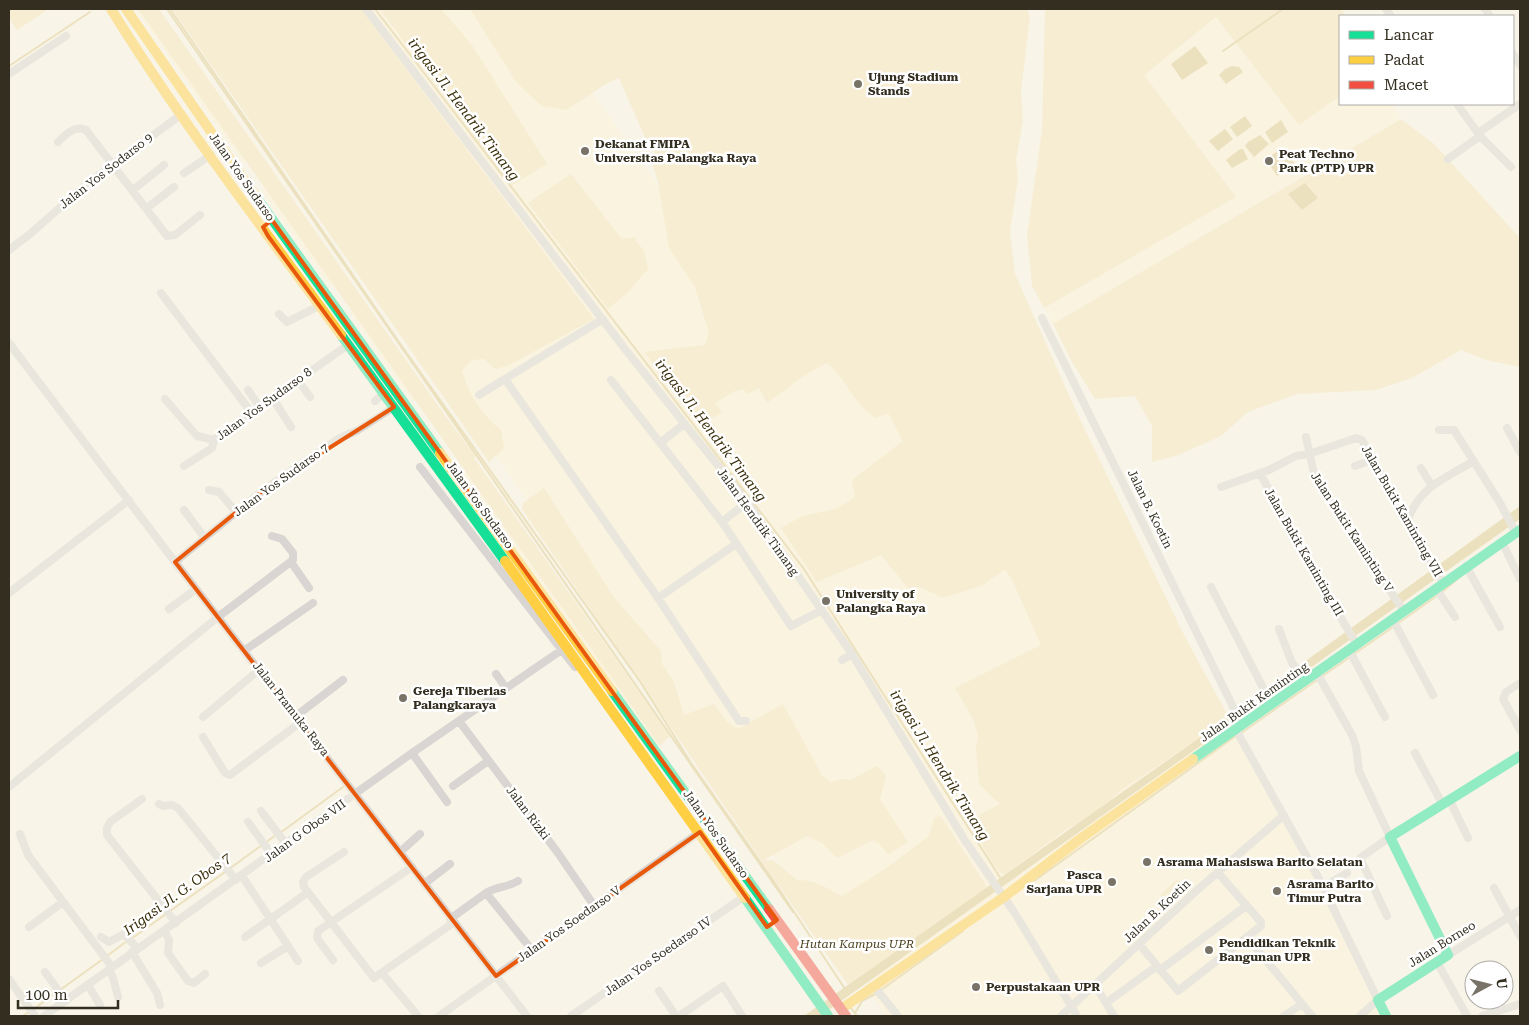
<svg xmlns="http://www.w3.org/2000/svg" width="1529" height="1025" font-family="'Roboto Serif',serif">
<style>
.built{fill:#fcf1d4}
.green{fill:#f5e5b9}
.water{fill:#dec98c}
.lines{fill:none;stroke-linecap:round;stroke-linejoin:round}
.stream{stroke:#dec98c;stroke-width:2}
.street{stroke:#d8d5d2;stroke-width:8}
.fast{stroke:#16e098;stroke-width:10}
.slow{stroke:#ffcf43;stroke-width:10}
.jam{stroke:#f24e42;stroke-width:10}
.marked{fill:none;stroke:#e8590c;stroke-width:4;stroke-linejoin:round}
.poi-dot{fill:#787366;stroke:#fff;stroke-width:2}
.labels{text-anchor:middle;dominant-baseline:central;stroke-width:5;stroke-linejoin:round;paint-order:stroke}
.poi-label{font-size:12px;font-weight:bold;fill:#332e20;stroke:#fff;text-anchor:start}
.street-label{font-size:12px;fill:#332e20;stroke:#fff}
.park-label{font-size:12px;font-style:italic;fill:#4b3f1c;stroke:#fff}
.water-label{font-size:14px;font-style:italic;fill:#3a2e0a;stroke:#fff}
</style>
<rect width="100%" height="100%" fill="#f8f4e8"/>
<path class="built" d="M135,9H158L260,152L243,163Z
M328,9H532L757,324L830,317L1164,759L1228,716L1315,878L1384,1016H886L438,373Z
M1216,17L1299,125L1340,96V104H1392L1401,118L1053,324L1044,308L1236,197L1144,75Z
M279,180L346,275L330,286L262,191Z
M365,302L428,392L413,402L350,312Z
M477,462L668,735L656,744L462,473Z"/>
<path class="green" d="M9,9H49L17,30L9,18Z
M138,9H159L446,417L476,456L474,458L670,736L660,746Z
M172,9H361L594,319L507,366L495,369L484,359L472,360L462,371C469,395 482,415 501,430L504,448L489,462Z
M380,9H441L472,45L547,164L511,186Z
M470,9H1027L1030,17L1021,91L1023,121L1016,160L1018,178L1010,232L1015,274L1078,415L1183,633L1228,716L1195,741L1124,788L1087,819L1068,828L1006,874H1002C994,866 969,829 976,819C981,812 993,808 1000,804L979,784L976,747L978,735L973,719L955,688L1041,645L1013,582L1005,569L983,585L943,598L920,587L908,588L881,555L817,582L781,528L802,516L836,509L855,497L852,480L903,441L888,413L876,418C855,406 847,380 827,363L805,375L767,403L759,388L748,394L743,389L735,391L715,403L722,412L701,425L644,352L705,345L709,333L695,287L669,248L658,182L653,166L654,152L646,140L619,78L606,84L566,110L542,106L517,83Z
M1045,9H1341L1346,16H1340V96L1299,125L1216,17L1144,75L1236,197L1044,308L1032,286L1027,235L1042,130Z
M1401,119L1433,143L1520,238V367L1486,360L1461,350L1412,378L1376,390L1297,394L1248,412L1221,436L1176,456L1152,462V426L1135,396L1095,399L1072,362L1053,324Z
M571,174L622,239L635,237L636,241L644,251L648,269L629,291L608,309L528,203Z
M544,488L615,599L661,651L662,664L674,682L684,715L714,704L726,721L738,729L783,704L822,775L831,782L844,779L851,780L877,766L886,776L880,799L908,842L888,855L880,844L873,840L837,858L822,843L807,836L764,860H773L797,880C815,879 826,888 842,896L888,867L929,836L934,819L938,815L942,818L987,887L848,985L770,873L522,509L523,503Z
M1177,879L1186,888L1169,905L1160,895Z"/>
<path class="water" d="M1195,46L1208,63L1182,80L1171,64Z
M1232,66L1239,67L1243,72L1226,84L1219,75L1225,69Z
M1245,116L1252,126L1237,137L1230,127Z
M1281,120L1288,132L1272,143L1265,132Z
M1225,129L1233,139L1218,151L1209,141Z
M1260,135L1269,144L1254,157L1245,146L1248,142Z
M1284,147L1296,166L1277,176L1266,159Z
M1240,149H1243L1248,159L1232,168L1226,160Z
M1305,183L1318,198L1302,210L1288,194Z
M1520,506V519L820,1016H804L1195,741Z"/>
<g class="lines">
<path class="stream" d="M167,9L793,912
M170,9L401,345L641,683L691,763L773,880L845,989
M375,9L804,569L1001,879
M1223,51L1283,9
M9,66L90,12
M1442,592L1467,571
M1397,624L1438,595
M1354,654L1393,627
M1321,677L1350,657
M1241,733L1317,680
M280,833L343,787
M265,843L276,835
M229,869L262,845
M1034,881L1237,735
M170,911L225,872
M131,939L166,914
M107,956L127,941
M60,990L103,959
M881,990L963,931
M851,1008L857,1016
M34,1009L56,992
M855,1013L862,1001L877,993
M23,1016L30,1011"/>
<path class="street" d="M366,9L625,349L747,502L852,654L964,839L1016,915L1077,1016
M1386,9L1391,16
M1485,9L1490,16
M1513,54L1520,65
M9,74L66,36
M1457,104L1480,136L1511,167
M1478,133L1520,104
M58,142C66,134 75,125 86,130L167,236L175,235L200,215
M1448,159L1480,136
M184,173L211,155
M133,190L164,165
M147,208L174,187
M9,250L30,234L88,183L182,114
M161,293L251,412
M279,314L287,322L319,306
M1042,318L1242,725
M603,319L505,379L658,598L739,721H746
M9,343L175,562L527,1016
M297,379L310,397
M611,380L722,522L791,626L822,610
M248,390L259,406
M479,395L505,379
M272,397L291,427
M165,399L197,436L214,440
M375,401L384,393
M1507,428L1520,452
M1439,430H1454L1500,503L1516,533
M1306,437L1314,474L1346,526L1404,611
M660,443L684,424
M184,466L212,448L214,440L231,427L348,345
M1355,466L1372,460
M420,467L575,667
M1421,468L1432,486
M1260,473L1303,554L1357,645
M1221,487L1269,470L1296,456L1309,454L1356,438L1362,440L1443,583
M209,490L219,492L236,512
M184,510L204,537
M1408,519C1421,486 1445,478 1474,461
M722,522L747,502
M1502,542L1520,579
M175,562L266,488L338,439L358,430L394,407
M291,562L309,588
M1466,566L1500,627
M1211,587L1272,705
M1436,588L1455,617
M9,593L129,500
M658,598L736,544
M169,609L196,589
M1393,620L1433,695
M1279,629L1292,663L1302,675L1304,683
M245,650L313,603
M1349,650L1385,717
M842,660L852,654
M1317,673L1352,735L1356,746L1359,771L1390,837L1360,858L1387,916
M496,674L506,688
M1520,683L1506,692L1503,699L1520,730
M296,716L343,680
M203,717L260,669
M459,721L558,853L595,907
M1236,730L1318,877L1378,1000L1360,1016
M203,737L225,773L230,775L301,722
M412,753L447,802
M1415,753L1443,805
M453,786L488,761
M9,787L218,617L293,560V553L282,539L272,536
M142,799L110,822L107,828V835L176,923
M1450,801L1468,838
M159,804L163,806L172,805L178,808L236,880
M261,811L286,844
M248,822L272,855
M20,834L28,855L112,967
M344,852L306,877L303,882L304,887L374,978L453,923
M400,852L420,834
M242,876L298,961
M424,884L450,864
M1323,887L1347,873
M1494,888L1520,936
M486,893C499,885 507,888 518,881
M450,919L486,893L532,950
M29,927L63,902
M165,931L169,940L168,953L188,981L194,983L205,974
M101,937L109,942L124,934L138,949
M245,937L307,893
M1247,937L1312,1016
M1139,944L1178,991L1261,926V922L1218,873
M132,952L157,993L160,1005
M1448,955L1520,910
M333,960L317,938L318,931L412,867
M1437,962L1467,1016
M261,963L288,946
M109,969L113,978L118,997
M1160,970L1246,906
M45,972L66,1001
M382,973L418,1016
M9,979L35,1016
M88,985L100,1005
M1095,985L1114,1016
M874,986L898,1016
M659,991L676,1016
M1106,1003L1157,966
M44,1016L412,753L566,647
M439,1016L700,832
M571,1016L745,896
M679,1016L723,986L742,1016
M1061,1016L1195,892L1284,815
M1284,1016L1302,1004
M1482,1016L1520,1004"/>
<path class="fast" d="M256,197L440,453
M341,335L505,561
M612,691L769,909
M1193,759L1520,530
M745,898L828,1016
M1386,1016L1378,1000L1448,955L1390,837L1520,756"/>
<path class="slow" d="M111,9C181,122 263,228 341,335
M126,9L256,197
M440,453L612,691
M505,561L745,898
M841,1009L1004,897L1080,839L1193,759"/>
<path class="jam" d="M769,909L846,1016"/>
</g>
<path d="M0 0H1529V1025H0ZM272,220L777,920L767,927L700,832L496,976L175,562L266,488L394,407L268,236L263,227Z" fill="#f8f4e8" fill-opacity=".55" fill-rule="evenodd"/>
<path class="marked" d="M272,220L777,920L767,927L700,832L496,976L175,562L266,488L394,407L268,236L263,227Z"/>
<g class="poi-dot">
<circle cx="858" cy="84" r="5"/>
<circle cx="585" cy="151" r="5"/>
<circle cx="1269" cy="161" r="5"/>
<circle cx="826" cy="601" r="5"/>
<circle cx="403" cy="698" r="5"/>
<circle cx="1147" cy="862" r="5"/>
<circle cx="1112" cy="882" r="5"/>
<circle cx="1277" cy="891" r="5"/>
<circle cx="1209" cy="950" r="5"/>
<circle cx="976" cy="987" r="5"/>
</g>
<g class="labels">
<g class="poi-label">
<text x="868" y="77">Ujung Stadium<tspan x="868" dy="14">Stands</tspan></text>
<text x="595" y="144">Dekanat FMIPA<tspan x="595" dy="14">Universitas Palangka Raya</tspan></text>
<text x="1279" y="154">Peat Techno<tspan x="1279" dy="14">Park (PTP) UPR</tspan></text>
<text x="836" y="594">University of<tspan x="836" dy="14">Palangka Raya</tspan></text>
<text x="413" y="691">Gereja Tiberias<tspan x="413" dy="14">Palangkaraya</tspan></text>
<text x="1157" y="862">Asrama Mahasiswa Barito Selatan</text>
<text x="1102" y="875" text-anchor="end">Pasca<tspan x="1102" dy="14">Sarjana UPR</tspan></text>
<text x="1287" y="884">Asrama Barito<tspan x="1287" dy="14">Timur Putra</tspan></text>
<text x="1219" y="943">Pendidikan Teknik<tspan x="1219" dy="14">Bangunan UPR</tspan></text>
<text x="986" y="987">Perpustakaan UPR</text>
</g>
<g class="street-label">
<text transform="translate(106 171) rotate(-38)">Jalan Yos Sodarso 9</text>
<text transform="translate(242 177) rotate(55)">Jalan Yos Sudarso</text>
<text transform="translate(264 404) rotate(-36)">Jalan Yos Sudarso 8</text>
<text transform="translate(281 480) rotate(-36)">Jalan Yos Sudarso 7</text>
<text transform="translate(480 505) rotate(54)">Jalan Yos Sudarso</text>
<text transform="translate(1150 509) rotate(64)">Jalan B. Koetin</text>
<text transform="translate(1402 511) rotate(60)">Jalan Bukit Kaminting VII</text>
<text transform="translate(758 522) rotate(54)">Jalan Hendrik Timang</text>
<text transform="translate(1352 532) rotate(57)">Jalan Bukit Kaminting V</text>
<text transform="translate(1304 552) rotate(60)">Jalan Bukit Kaminting III</text>
<text transform="translate(1254 702) rotate(-35)">Jalan Bukit Keminting</text>
<text transform="translate(291 709) rotate(52)">Jalan Pramuka Raya</text>
<text transform="translate(528 813) rotate(53)">Jalan Rizki</text>
<text transform="translate(305 831) rotate(-36)">Jalan G Obos VII</text>
<text transform="translate(716 834) rotate(55)">Jalan Yos Sudarso</text>
<text transform="translate(1157 911) rotate(-43)">Jalan B. Koetin</text>
<text transform="translate(569 924) rotate(-35)">Jalan Yos Soedarso V</text>
<text transform="translate(1442 944) rotate(-32)">Jalan Borneo</text>
<text transform="translate(658 956) rotate(-35)">Jalan Yos Soedarso IV</text>
</g>
<g class="park-label">
<text x="857" y="944">Hutan Kampus UPR</text>
</g>
<g class="water-label">
<text transform="translate(464 109) rotate(53)">irigasi Jl. Hendrik Timang</text>
<text transform="translate(711 430) rotate(53)">irigasi Jl. Hendrik Timang</text>
<text transform="translate(940 765) rotate(58)">irigasi Jl. Hendrik Timang</text>
<text transform="translate(177 894) rotate(-36)">Irigasi Jl. G. Obos 7</text>
</g>
</g>
<rect width="1529" height="1025" fill="none" stroke="#332e20" stroke-width="20"/>
<rect x="1339" y="15" width="175" height="90" fill="#ffffff" stroke="#adaba6"/>
<rect x="1349" y="31" width="25" height="8" fill="#16e098" stroke="#adaba6"/>
<text x="1384" y="40" font-size="15" fill="#332e20">Lancar</text>
<rect x="1349" y="56" width="25" height="8" fill="#ffcf43" stroke="#adaba6"/>
<text x="1384" y="65" font-size="15" fill="#332e20">Padat</text>
<rect x="1349" y="81" width="25" height="8" fill="#f24e42" stroke="#adaba6"/>
<text x="1384" y="90" font-size="15" fill="#332e20">Macet</text>
<g transform="translate(1489 985) rotate(83)"><circle r="24" fill="#ffffff" stroke="#adaba6"/>
<path d="M0-4L9 19L0 12L-9 19Z" fill="#787366"/>
<text y="-8" font-size="14" font-weight="bold" text-anchor="middle" fill="#332e20">U</text>
</g>
<path d="M18 1000v8h100v-8" fill="none" stroke="#332e20" stroke-width="2.5"/>
<text x="25" y="1000" font-size="15" fill="#332e20" stroke="#ffffff" stroke-width="4" paint-order="stroke">100 m</text>
</svg>
